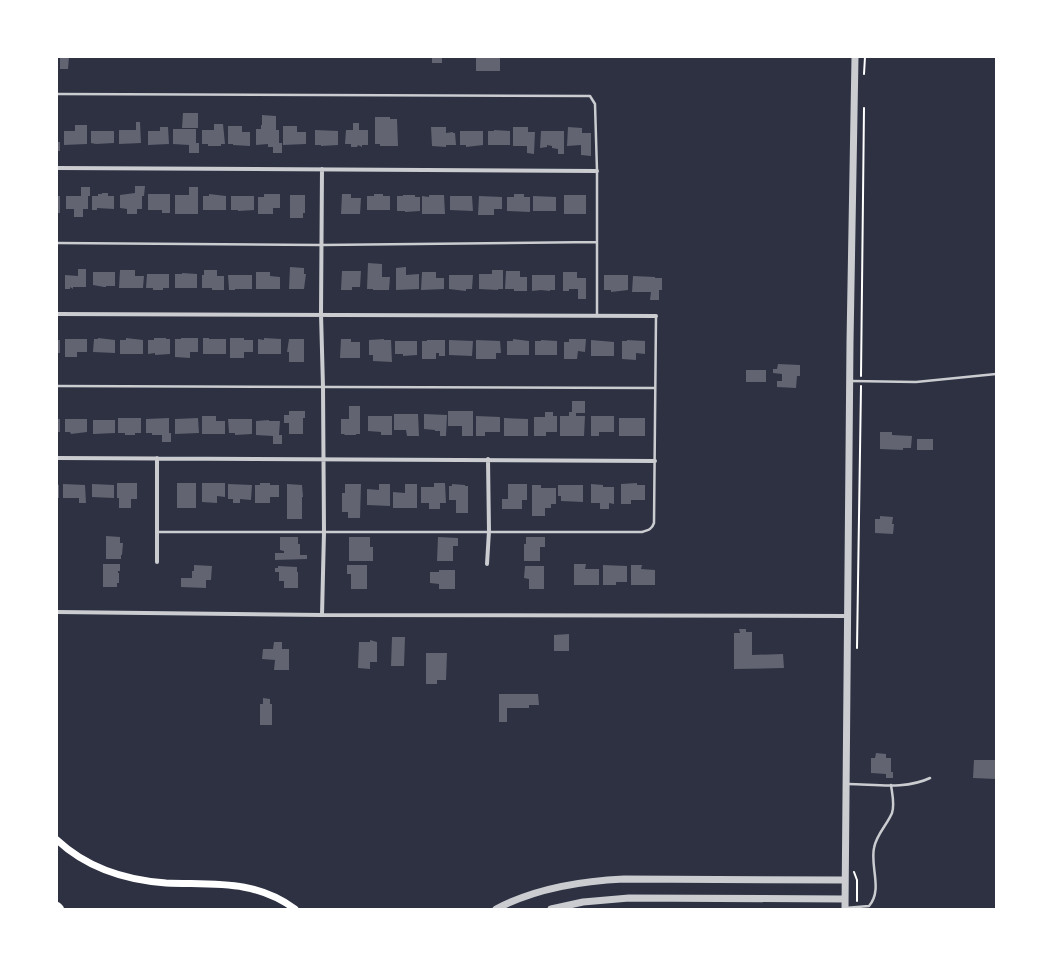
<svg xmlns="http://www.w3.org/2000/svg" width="1053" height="966" font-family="Montserrat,sans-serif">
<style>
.building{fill:#626471}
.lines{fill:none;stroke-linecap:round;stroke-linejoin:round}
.path{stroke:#fff;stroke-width:2}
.service{stroke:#caccd0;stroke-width:2.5}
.minor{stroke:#caccd0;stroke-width:4}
.tertiary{stroke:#caccd0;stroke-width:7}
.secondary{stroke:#fff;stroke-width:7}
.motorway{stroke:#fff;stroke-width:10}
</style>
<rect width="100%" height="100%" fill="#2d3142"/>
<path class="building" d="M60,57H69L68,69H60Z
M432,57H442V63H432Z
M476,57H500V71H476Z
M183,113H198V128H182Z
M262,115L276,116V130H279V143H282V153H273V147H268V144L256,145V129H261V125H262Z
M375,117H390V119H397L398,146H380V144H375Z
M136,122H140L141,143L119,144V130H136Z
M353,123H359V130H368V145H362V147L358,145L357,147H351V144H345L346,130H353Z
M214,124H223L225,144H221V146H208V144H202V130H214Z
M75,125H87V144L64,145V131H75Z
M228,126H242V132H250V146L233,145V144H228Z
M283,126H297V132H306V144L283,145Z
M160,127H168L169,144L148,145V131H160Z
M431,127H446V133L453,132V133H455L456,145H446V147L432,146Z
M513,127H528V132H535L534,154L527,153V146H513Z
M568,127L582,128V133H591V156L581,155V145L567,146Z
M173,129H196V143H199V153H189V145L173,144Z
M315,130L338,131V145L321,146V145H315Z
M494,130L510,131V145H488V131H494Z
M91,131H114V143L96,144L91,143Z
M460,131H483V145L466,147V145H460Z
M541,131H564V154H558V149L552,148V146L547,145V147L540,148Z
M57,142H60V151H57Z
M135,186H145L144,196H142V209H137V214H127V209L120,208V195L135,193Z
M81,187H90V196H88V209H83V217H74V209H66V196H81Z
M189,187H198V214H175V195H189Z
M102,193H108V196H114V209L97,208V210H92V196H98V194H102Z
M148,194H170V213H162V210H148Z
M209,194L226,196V210H203V196H209Z
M264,194H280V208H273V214H258V197H264Z
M342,194H351V198H361L360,214H341Z
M374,194H383V196H390V210H367V196H374Z
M514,194H524V197H530V212L507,211V197H514Z
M290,195H305V213H303V218H290Z
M403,195H415V197H420V211L405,212V211H397V196H403Z
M429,195H444L445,214H422V196L429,197Z
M564,195H586V214H564Z
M57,196H60V213H57Z
M231,196H254V210L238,211V210H231Z
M450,196H472L473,211L450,210Z
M479,196L502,197V209H494V215H478Z
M533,196L556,197V211H533Z
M368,263L382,264V277H390L389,290H373V289H367Z
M290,267L304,268V274H306L304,289H289Z
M406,267V275L419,274V289L396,290V268Z
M78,269H86V287H73V289L70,287V289H65V275L78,276Z
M120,270H135V276H144L143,288H119Z
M204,270H217V276H224V290H212V288H202V275H204Z
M492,270H503V289H498V290L479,289V274H492Z
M342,271H361L360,287H352V290H341Z
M506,271H520V277H527V291H514V289H505Z
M93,272H115V286H106V287H104L93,285Z
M256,272H270V276L280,277V289H256Z
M422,272H436V278H444V289L421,290Z
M563,272H577V278H586V299H578V289H569V291H563Z
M182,273L197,274V288H175V274H182Z
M147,274H169V288H163V290H153V288H146Z
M228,275H252V289H235V290H229Z
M449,275H473L472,289H466V291L449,289Z
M532,275H555V290H550V291L541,290L532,291Z
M604,275H628V290L611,292V290H604Z
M633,276L655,277V278H662V290H659V300H650L651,292H632Z
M98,338L115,340V353L93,352L94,339H98Z
M126,338L143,340V354H120V340H126Z
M154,338H166V339H170V354L155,355V353L148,354V340H154Z
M181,338H198V352H190V358L175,357V339H181Z
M203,338H209V339H226V354H203Z
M230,338H244V340H253V352H244V358H230Z
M264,338L281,339V354H258V339L264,340Z
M65,339H87V352H77V357H65Z
M289,339H304V362H289V352H287Z
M341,339H351V342H360V358H340Z
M384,339V340H391L392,362L373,361V355H369V340Z
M513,339L529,341V355H507V341H513Z
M569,339H586L585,352L578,351L577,359H564V342H569Z
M57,340H60V353H57Z
M427,340H445V356H439V353H436V359H422V341H427Z
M449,340L473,341L472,356L449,355Z
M476,340L500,341L501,353H496V359H476Z
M541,340L557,341V355H535V341H541Z
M591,340L614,342V356H591Z
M627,340L645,341V354L636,353V360L622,359V341H627Z
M395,341H417V355L403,356V354H395Z
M778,364L800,365V376H797L796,388L777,387V381H782V374L773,373V369H777Z
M746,370H766V382H746Z
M572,401H585V413H576V416H585L584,436H560V416H569V412H572Z
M349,406H360V434H356V435H344L345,434H341V419H349Z
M289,411H305V418H303V434H289V423H284V415H289Z
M448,411H473V436H462V426H448Z
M545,412H553V416H557V432H546V436H534V417H545Z
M394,414H418L419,436H407L406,430H394Z
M424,414L447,415L446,436H440V431H435V430L424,429Z
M202,416H216V421H225V434H202Z
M368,416H392V435H381V432L368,431Z
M476,416L500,417V432H485V436H476Z
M591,416H614V432H599V436H591Z
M118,418H141V433H135V435H125V433H118Z
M169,418V433H171V442H162V435H152V433H146V419Z
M198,418L199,433L175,434V419Z
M504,418L528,419V436H504Z
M619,418H645V436H619Z
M57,419H60V432H57Z
M65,419H87V432L71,434L70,432H65Z
M228,419H252V434L235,435V433H229Z
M93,420H115V433L94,434H93Z
M269,420V421H280L279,435H282V444H273V436L256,435V421Z
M880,432H892V435L912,436L911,448H903V450L880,449Z
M917,439H933V450H917Z
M117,483H137V499H131V508H119V498H117Z
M177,483H196V508H177Z
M202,483H225V497L217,496V503L202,502Z
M260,483H270V485H279V497H270V503H255V485H260Z
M434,483H445L446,503H440V509H429V503H421V487H434Z
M637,483V485H645V500H631V504H621V484Z
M57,484L59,485V498H57Z
M63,484L85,485L86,503H79V498H63Z
M92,484L114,485V498L92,497Z
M228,484L252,485L251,500L240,499V503H233V499H228Z
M287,484L302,485L303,497H302V519H287Z
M345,484H361L360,518H348V512H342V493H345Z
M379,484H390V506L367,505V489L379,490Z
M405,484H417V508H393V492L405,493Z
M452,484L465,485V486H468V513H456V500H449V486H452Z
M508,484H527V500H522V509H502V499H508Z
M591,484L603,485V487H614V504L609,503V509H600V503H591Z
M532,485H541V488H556V504H551V508H545V516H532Z
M558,485H583V502L561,501V496H558Z
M880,516L893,517L892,524H894L893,534L875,533V519H880Z
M106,536L120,537V543H123L122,555H121V559H106Z
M280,537H298V544H300V555H307V559L275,560V553H284V551L280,550Z
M349,537H370V547H373V561H349Z
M438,537L458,538V546H453V561H437Z
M526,537H545V547H540V561H524V544H526Z
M103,564H120V571H118V573H119V583H117V587H103Z
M574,564H586L585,569H599V585H574Z
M194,565L212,566L211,580H206V588L181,587V578H192V571H194Z
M347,565H367V589H351V574H347Z
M603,565L627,566V582H616V585H603Z
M631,565H642L641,569L655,570V585H631Z
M278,566L297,567V572H298V588H284V581H279V572H275V568H278Z
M525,566H544V589H529V579L524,578Z
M439,570H455V589H439V584L430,583V572H439Z
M739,629H746V632H752V655L783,654L784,668L734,669V633H740Z
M569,634V651H554V635Z
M392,637H405L404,666H391Z
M370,640L377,642V662H370V669L358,668L359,642H370Z
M274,642H282V649H289V670H274L275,660L262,659L263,649H273Z
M426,653H447L446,680H437V684H426Z
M499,694H538L539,705H529V708H507V722H499Z
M263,698L270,699V704H272V725H260V704H263Z
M876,753L886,754V758H891V772H893V778H886V774L871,773V758H875Z
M974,760H996V779L973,778Z"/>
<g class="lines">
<path class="path" d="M864,74L865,57
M861,376L864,108
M857,648L861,386
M854,872L857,880V901"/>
<path class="service" d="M57,94L590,96L595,104L597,171V316
M57,243L321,245L597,242
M851,381L916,382L996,374
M57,386L655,388
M157,532H642C649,530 652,529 654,523L656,316
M848,784C874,784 905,790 930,778
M845,908L869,906C883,890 870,867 874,848C876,835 887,825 892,813C895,804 892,793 891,785"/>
<path class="minor" d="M57,168L597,171
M57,314L656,316
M57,458L655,461
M157,458V562
M487,564L489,531L488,459
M57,612L322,615L847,616
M322,615L324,532L323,387L321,314L322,169"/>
<path class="tertiary" d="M496,909C536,888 580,881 624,879L844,880
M551,909L583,902L629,898L845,899
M845,909L850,342L855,57"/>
<path class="secondary" d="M57,840C87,868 125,880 166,883C213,885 254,879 295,909"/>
<path class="motorway" d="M57,907L59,909"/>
</g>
<rect width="1053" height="966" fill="none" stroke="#ffffff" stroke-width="116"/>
</svg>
